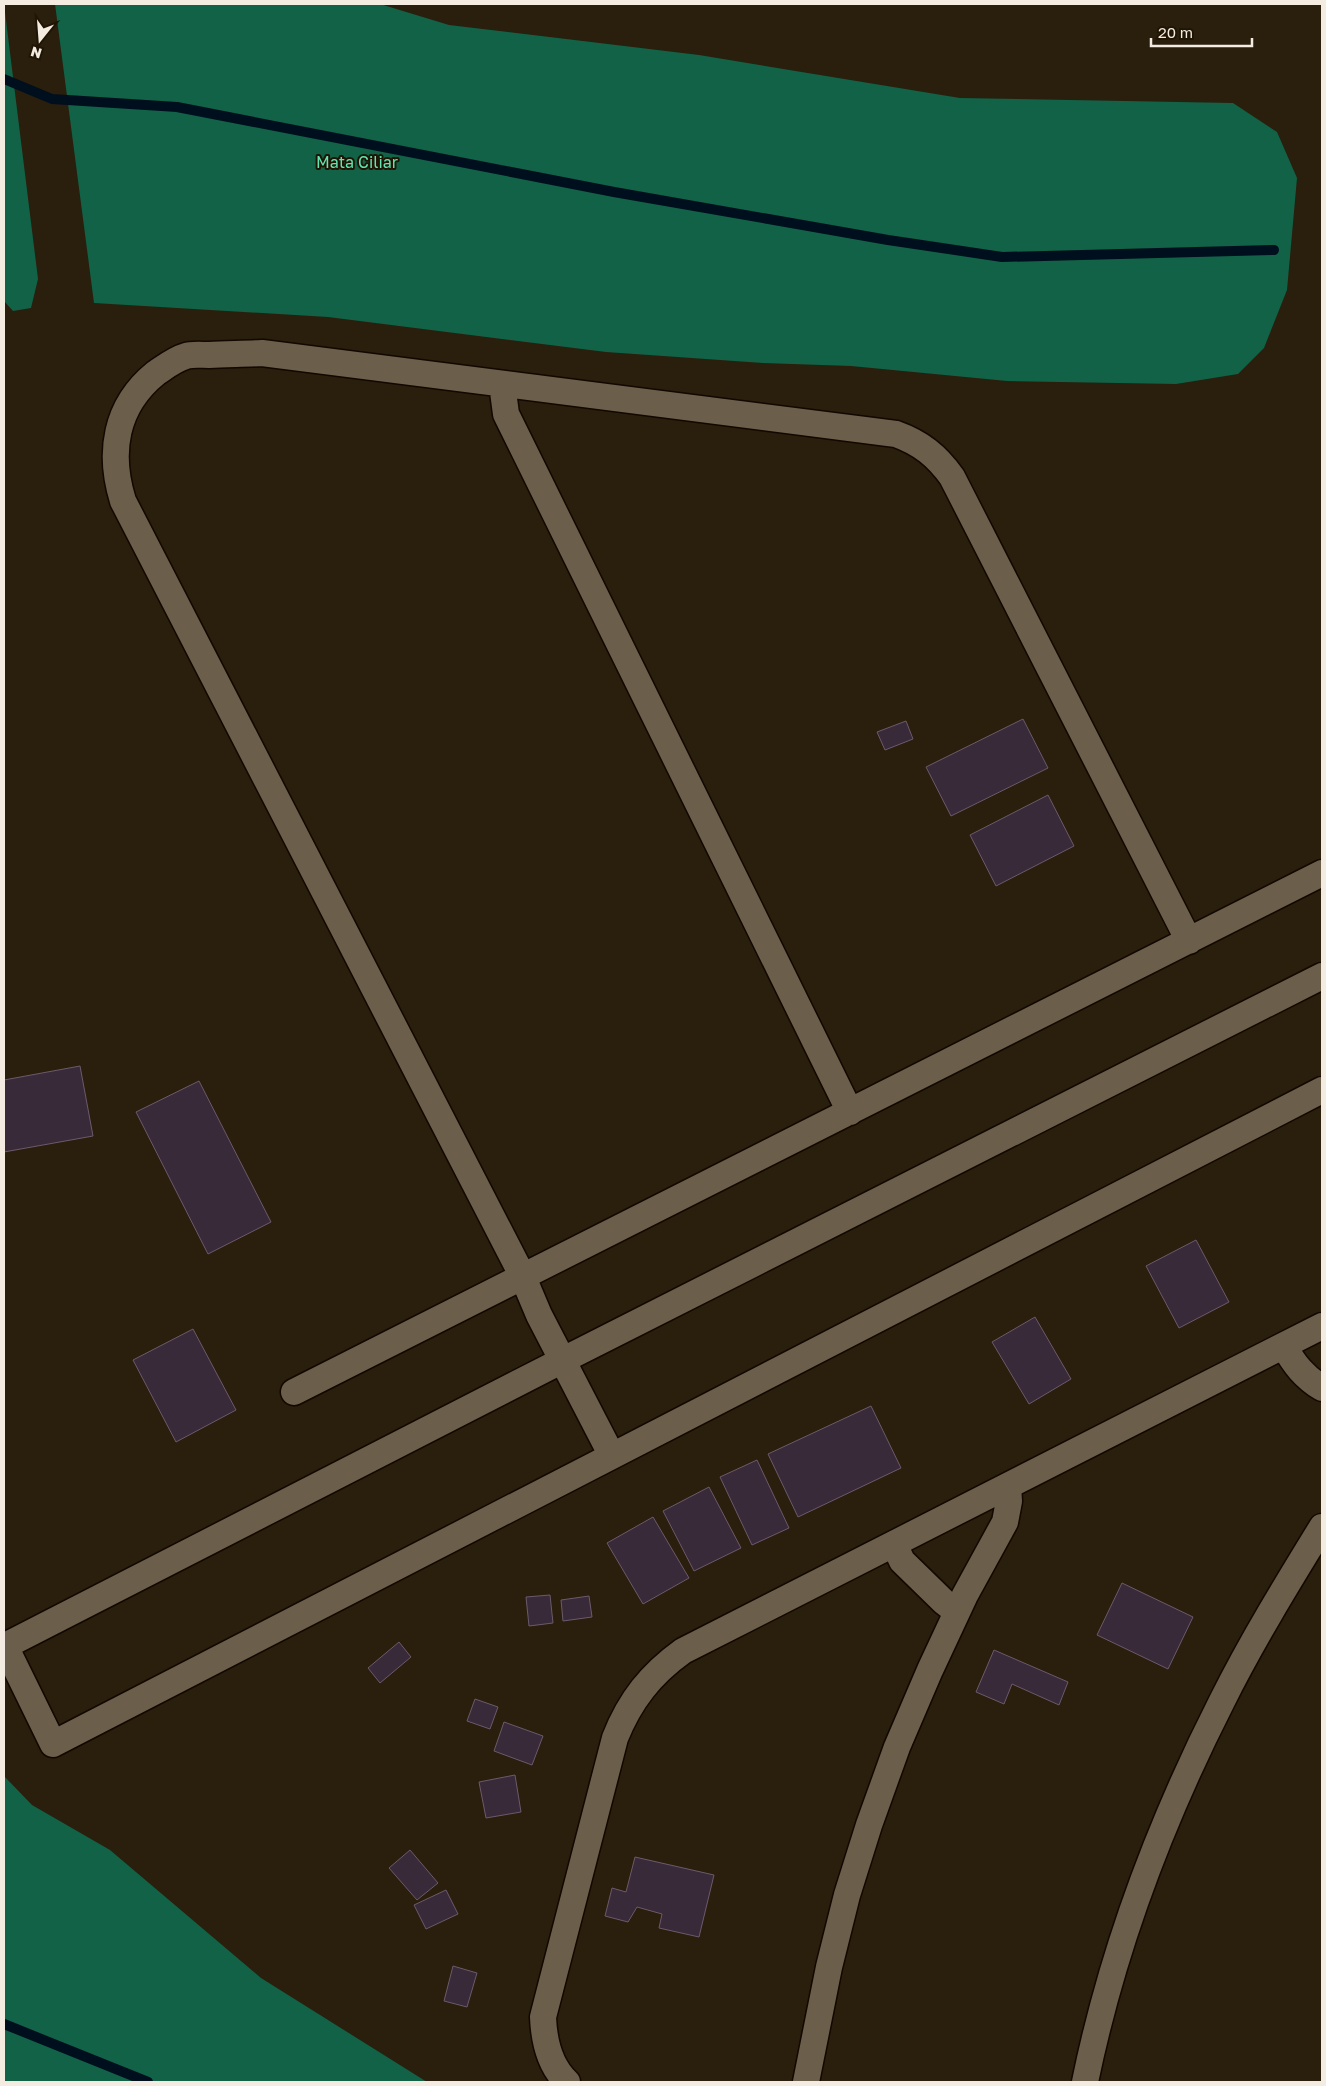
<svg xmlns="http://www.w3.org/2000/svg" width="1326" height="2086" font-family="'Golos Text',sans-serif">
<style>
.forest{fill:#126247}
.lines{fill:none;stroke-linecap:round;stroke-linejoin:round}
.stream{stroke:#000f1d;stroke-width:10}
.building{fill:#392a39;stroke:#6c5a6b}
.minor-casing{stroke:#120800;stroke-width:29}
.minor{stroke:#6b5e4b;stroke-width:26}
.labels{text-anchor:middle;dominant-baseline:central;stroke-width:4;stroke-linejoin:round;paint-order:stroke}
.park-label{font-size:16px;fill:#61e5b2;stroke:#201504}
</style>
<rect width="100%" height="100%" fill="#2a1e0d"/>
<path class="forest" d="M4,4L38,279L31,308L13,311L4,301Z
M55,4H380L449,25L699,55L960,98L1233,103L1277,132L1297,178L1287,290L1264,348L1238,374L1176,384L1007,381L851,366L763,363L606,352L328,317L94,303Z
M4,1776L32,1805L110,1850L261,1978L427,2082H4Z"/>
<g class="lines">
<path class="stream" d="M4,79L52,99L177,107L614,192L888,240L1002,257L1274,250
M4,2024L148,2082"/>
</g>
<path class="building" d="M1023,719L1048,768L951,816L926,767Z
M906,721L913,739L885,750L877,732Z
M1048,795L1074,846L996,886L970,835Z
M80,1066L93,1136L4,1152V1080Z
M199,1081L271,1222L208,1254L136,1112Z
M1196,1240L1229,1302L1179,1328L1146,1266Z
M1035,1317L1071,1379L1029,1404L992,1342Z
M193,1329L236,1410L176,1442L133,1360Z
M871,1406L901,1468L798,1517L768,1454Z
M757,1460L789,1528L752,1545L720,1477Z
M709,1487L741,1548L694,1571L663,1511Z
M653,1517L689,1578L643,1604L607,1543Z
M1122,1583L1193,1617L1168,1669L1097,1635Z
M550,1595L553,1623L529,1626L526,1597Z
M589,1596L592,1617L563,1621L561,1600Z
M399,1642L411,1657L380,1683L368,1668Z
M994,1650L1068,1682L1059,1705L1012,1684L1004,1704L976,1692Z
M475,1699L498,1707L490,1729L467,1721Z
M504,1722L543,1736L532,1765L494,1751Z
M515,1775L521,1812L486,1818L479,1782Z
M410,1850L438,1883L417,1900L389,1868Z
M635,1857L714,1875L699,1937L659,1928L662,1914L637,1907L628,1922L605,1916L612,1888L626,1892Z
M446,1890L458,1914L426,1929L414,1905Z
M453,1966L477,1973L467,2007L444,2001Z"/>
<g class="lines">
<defs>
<path id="minor" d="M502,384L506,414L850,1112
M1322,976L563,1360L5,1646L53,1744L1322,1090
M1284,1346C1294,1364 1304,1377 1322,1388
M294,1392L1322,873
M612,1456L539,1315L523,1277L123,501C108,453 115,406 156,373C165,367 175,359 186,356C192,354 201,355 209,355C226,354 244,354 262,353L896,434C921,443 937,456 952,477L1189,941
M894,1544L902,1561L944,1602L957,1612
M567,2082C549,2065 544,2041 543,2017L615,1738C630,1700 651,1674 683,1651L1322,1326
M806,2082L829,1967L847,1895L869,1825L897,1747L930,1670L965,1595L1005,1522L1009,1501L1008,1486
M1085,2082C1112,1951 1161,1821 1222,1701C1252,1641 1287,1584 1322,1527"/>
</defs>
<use href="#minor" class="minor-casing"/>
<use href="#minor" class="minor"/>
</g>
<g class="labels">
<g class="park-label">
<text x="357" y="162">Mata Ciliar</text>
</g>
</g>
<rect width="1326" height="2086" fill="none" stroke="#f4ece1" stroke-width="10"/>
<g transform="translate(40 40) rotate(197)" stroke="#201504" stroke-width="4" paint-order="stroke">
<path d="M0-4L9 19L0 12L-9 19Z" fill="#f4ece1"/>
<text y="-8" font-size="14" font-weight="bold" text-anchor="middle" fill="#f4ece1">N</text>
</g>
<path d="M1151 38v8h101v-8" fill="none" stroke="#f4ece1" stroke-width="2.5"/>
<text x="1158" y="38" font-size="15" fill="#f4ece1" stroke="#201504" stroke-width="4" paint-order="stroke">20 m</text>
</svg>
